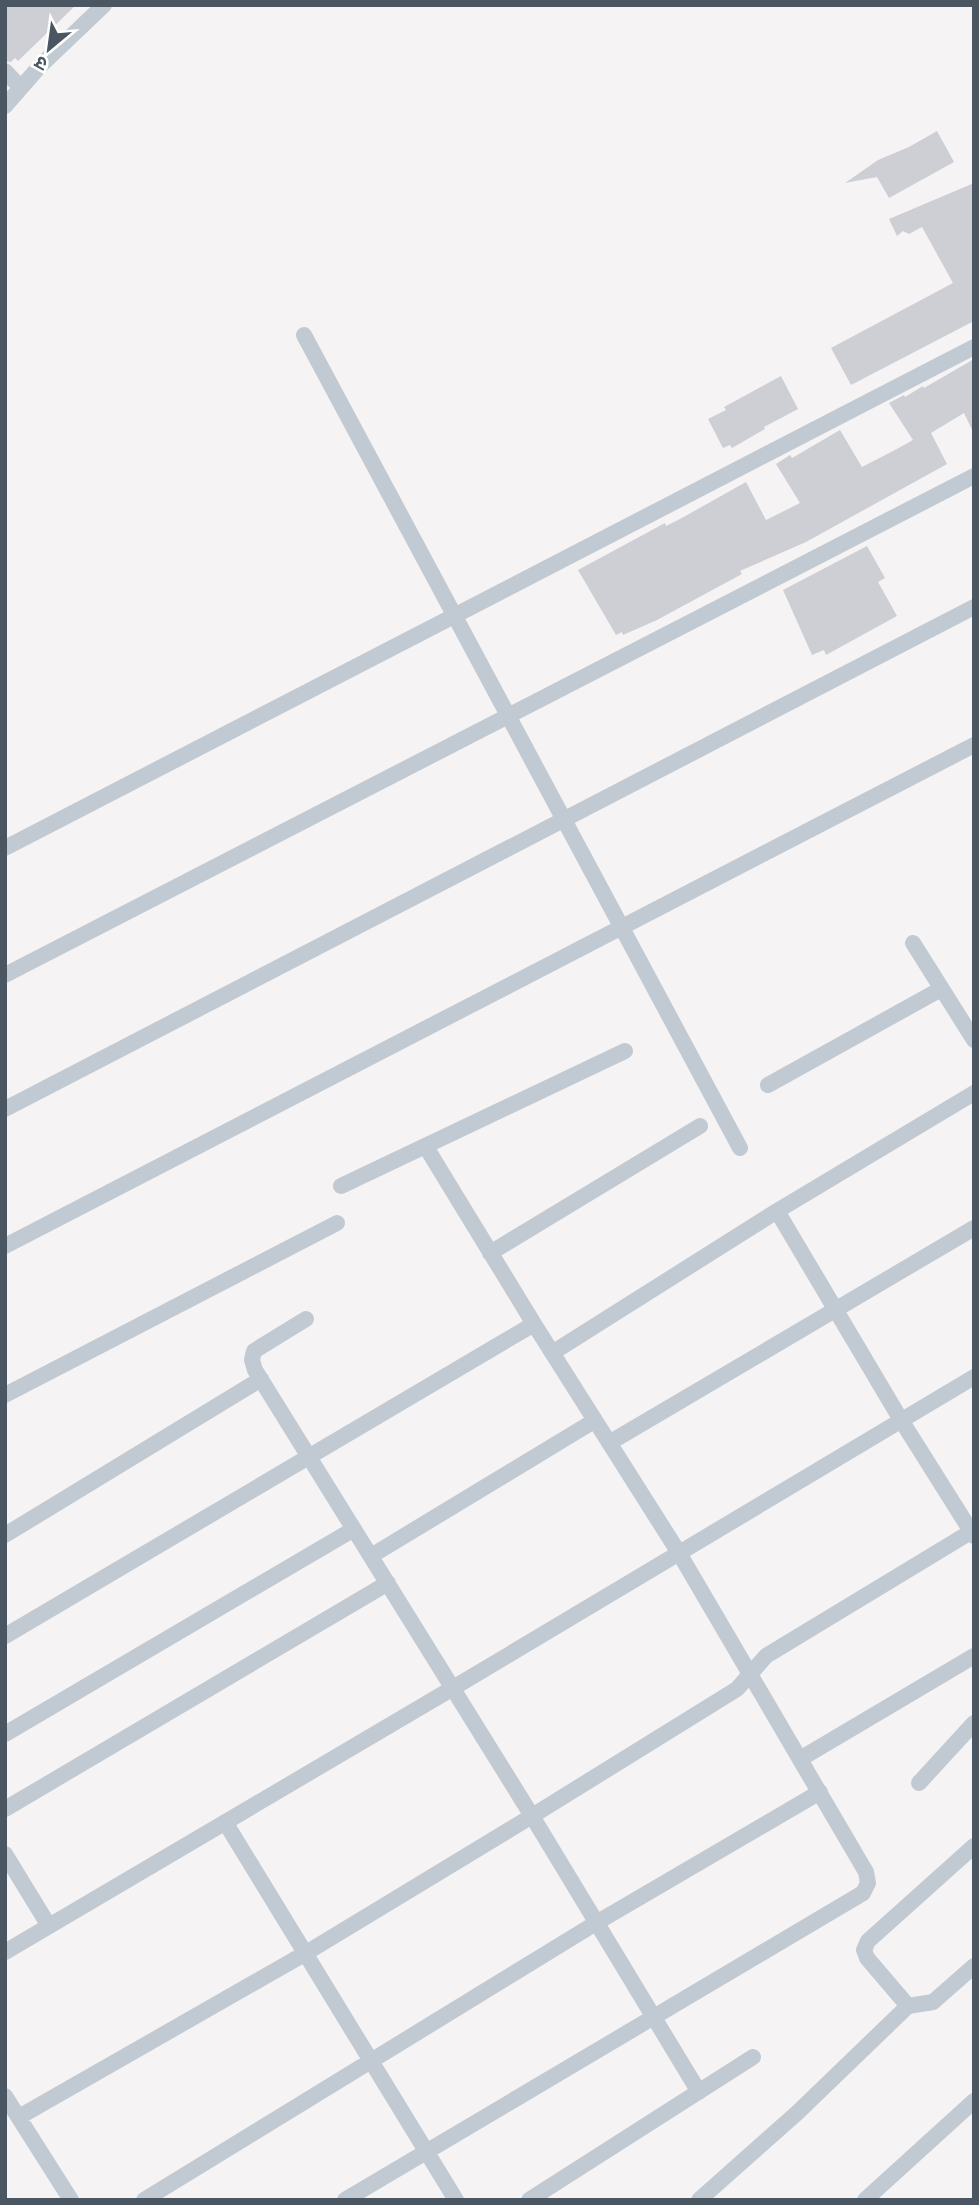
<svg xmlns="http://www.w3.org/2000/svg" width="979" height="2205" font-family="'Asap Condensed','Noto Sans Devanagari',sans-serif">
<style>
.building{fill:#cdcfd5}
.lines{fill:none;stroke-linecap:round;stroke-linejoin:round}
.street{stroke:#c1cad2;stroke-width:16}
</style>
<rect width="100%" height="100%" fill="#f5f3f3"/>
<path class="building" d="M5,5H76L18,61L15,58L11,62L5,61Z
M937,131L954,162L889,198L877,177L845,183L878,160L909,147Z
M974,183V321L851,385L831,348L953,283L922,227L909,234L903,231L897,236L889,219Z
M974,359V434L964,413L931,433L947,464L806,542L740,571L742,574L657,620L623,635L622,632L616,635L578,570L665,523L666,526L680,519L746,482L766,520L800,503L776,464L790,455L792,458L840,430L862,467L895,450L913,440L889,403L904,395L905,397L923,386L924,388Z
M781,376L798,409L764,427L765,429L732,448L730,445L723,448L708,419L726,410L724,407Z
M867,546L885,578L878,582L897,616L826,655L824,650L812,655L783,590Z"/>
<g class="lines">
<path class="street" d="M5,71L21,88
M5,106L40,66L104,5
M304,335L740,1148
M5,848L974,347
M913,943L974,1040
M5,975L974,476
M768,1085L941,989
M5,1109L974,607
M426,1147L534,1324
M341,1186L625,1051
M777,1211L901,1420L974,1536
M5,1246L974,745
M490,1253L700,1126
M306,1319L254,1351L252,1360L255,1370L532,1816L699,2092
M552,1353L777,1211L974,1093
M5,1395L337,1223
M609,1443L974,1228
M5,1535L261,1379
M371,1556L594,1421
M5,1636L534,1324L679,1553L866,1872L868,1883L863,1893L345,2200
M5,1734L354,1529
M800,1759L974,1656
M919,1783L974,1723
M5,1809L388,1583
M225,1822L456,2200
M5,1854L49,1926
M5,1952L453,1688L974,1377
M908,2006L933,2002L974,1966
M5,2096L71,2200
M19,2117L306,1953L532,1816L737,1689L766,1656L974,1530
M144,2200L596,1923L820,1792
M529,2200L753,2057
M699,2200L797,2113L908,2006L867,1958L864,1950L868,1941L974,1846
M865,2200L974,2101"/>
</g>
<rect width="979" height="2205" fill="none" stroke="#4a5661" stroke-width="14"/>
<g transform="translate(49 49) rotate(209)" stroke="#ffffff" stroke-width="5" paint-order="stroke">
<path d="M0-5L12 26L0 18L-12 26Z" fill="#4a5661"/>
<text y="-10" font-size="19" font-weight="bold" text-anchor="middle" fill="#4a5661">उ</text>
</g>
</svg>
